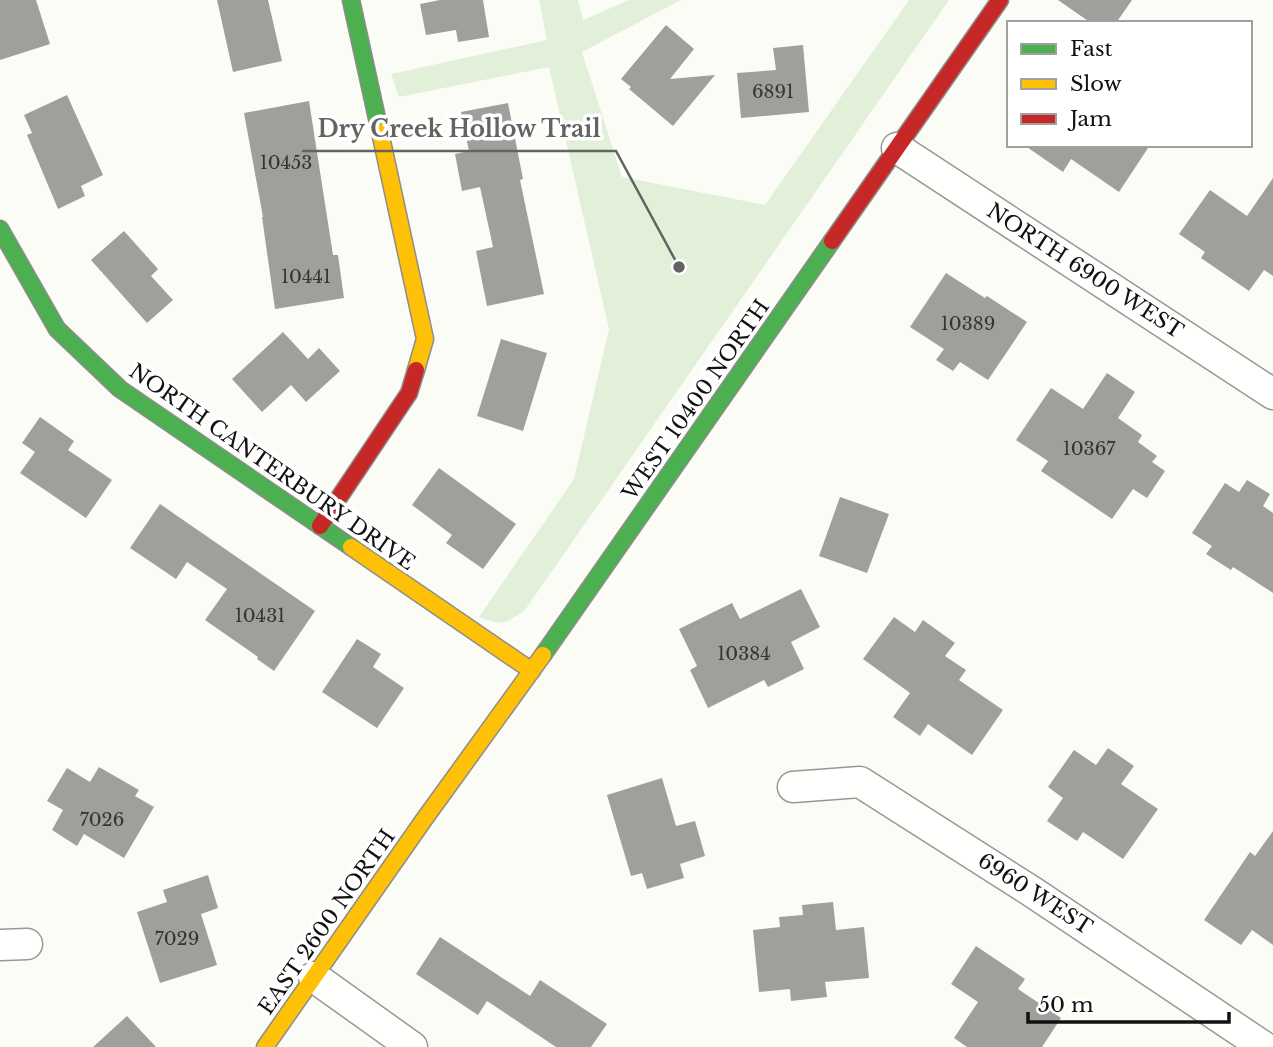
<svg xmlns="http://www.w3.org/2000/svg" width="1273" height="1047" font-family="'Libre Baskerville',serif">
<style>
.green{fill:#e2f0d9}
.building{fill:#a09f9c}
.lines{fill:none;stroke-linecap:round;stroke-linejoin:round}
.street-casing{stroke:#979795;stroke-width:33}
.fast-casing{stroke:#8d8d8b;stroke-width:19}
.slow-casing{stroke:#8d8d8b;stroke-width:19}
.jam-casing{stroke:#8d8d8b;stroke-width:19}
.street{stroke:#fffffe;stroke-width:30}
.fast{stroke:#4caf50;stroke-width:16}
.slow{stroke:#ffc107;stroke-width:16}
.jam{stroke:#c62828;stroke-width:16}
.labels{text-anchor:middle;dominant-baseline:central;stroke-width:7;stroke-linejoin:round;paint-order:stroke}
.number-label{font-size:18px;fill:#353434}
.street-label{font-size:21px;fill:#111;stroke:#fff}
.leader{fill:none;stroke:#636362;stroke-width:2.5}
.callout-dot{fill:#636362;stroke:#fff;stroke-width:2.5}
.callout-label{font-size:23px;text-anchor:middle;font-weight:bold;fill:#636362;stroke:#fff;stroke-width:7;stroke-linejoin:round;paint-order:stroke}
</style>
<rect width="100%" height="100%" fill="#fcfcf7"/>
<path class="green" d="M539,0H578L583,20L629,0H681L582,52L622,177L765,205L909,0H949L525,610C505,624 503,626 479,617L574,479L609,329L549,67L399,97L391,74L547,40Z"/>
<path class="building" d="M0,0H36L50,44L0,60Z
M217,0H268L282,61L233,72Z
M440,0H483L489,37L458,42L456,30L426,35L420,4Z
M1058,0H1132L1116,23H1091Z
M666,25L694,49L670,79L715,75L673,126L629,89L631,87L621,79Z
M803,45L809,112L741,118L737,73L776,70L773,48Z
M67,95L103,175L81,186L85,196L58,209L27,135L32,133L24,115Z
M309,101L333,255H338L344,298L275,309L262,217H263L244,113Z
M508,103L523,179L520,180L544,294L487,306L476,251L493,247L480,187L462,191L455,154L469,151L461,112Z
M1024,145H1150L1119,192L1071,159L1063,172Z
M1273,178V276L1264,270L1249,291L1201,258L1205,252L1179,234L1210,190L1247,216Z
M124,231L158,269L151,276L173,300L147,323L91,260Z
M946,273L985,298L987,296L1027,322L988,380L960,362L953,371L936,360L944,349L910,327Z
M283,332L308,359L319,348L340,371L306,402L291,385L262,412L232,379Z
M501,339L547,353L523,431L477,416Z
M1107,373L1135,392L1118,418L1142,435L1138,442L1157,456L1152,462L1165,471L1147,498L1133,489L1112,519L1041,471L1048,461L1016,440L1051,388L1083,409Z
M40,417L74,441L68,450L112,480L86,518L20,473L35,452L22,443Z
M439,468L516,524L483,569L446,543L452,535L412,505Z
M1247,480L1270,494L1263,506L1273,513V593L1233,567L1231,570L1206,554L1212,546L1192,533L1225,483L1239,492Z
M840,497L889,514L867,573L819,556Z
M160,504L315,611L274,671L257,659L258,657L205,620L227,589L187,562L176,579L130,548Z
M801,589L820,627L791,642L804,669L768,687L764,680L708,708L690,670L697,666L679,629L732,603L740,619Z
M894,617L915,632L923,620L955,643L945,656L966,670L959,680L1003,710L972,755L928,724L920,736L893,717L910,693L863,659Z
M357,639L381,654L373,667L404,688L377,728L322,692Z
M1108,748L1134,766L1121,784L1158,809L1123,859L1083,832L1077,841L1047,821L1063,798L1048,787L1074,750L1096,765Z
M99,767L139,790L135,796L154,807L124,858L84,834L77,846L52,830L63,810L47,801L67,768L90,782Z
M662,778L676,826L695,821L705,856L680,864L684,878L647,889L642,873L631,876L607,795Z
M1273,831V945L1252,930L1241,945L1204,920L1250,852L1255,856Z
M208,875L218,908L201,914L217,965L160,983L137,912L167,902L163,890Z
M833,902L836,930L864,927L869,978L825,982L827,997L791,1001L790,989L759,992L753,930L780,927L779,917L803,915L802,905Z
M440,937L530,996L540,980L607,1024L591,1047H556L487,1001L478,1015L416,974Z
M976,946L1025,979L1018,989L1061,1018L1042,1047H967L954,1038L978,1002L951,984Z
M127,1016L156,1047H93Z"/>
<g class="lines">
<defs>
<path id="street" d="M897,148L1273,394
M793,787L860,782L1034,893L1264,1047
M0,945L27,944
M314,977L412,1047"/>
<path id="fast" d="M351,0L380,132
M0,229L57,329L120,389L351,547
M543,655L832,241"/>
<path id="slow" d="M380,132L425,339L416,370
M351,547L532,671
M265,1047L423,821L543,655"/>
<path id="jam" d="M832,241L1000,0
M320,526L409,393L416,370"/>
</defs>
<use href="#street" class="street-casing"/>
<use href="#fast" class="fast-casing"/>
<use href="#slow" class="slow-casing"/>
<use href="#jam" class="jam-casing"/>
<use href="#street" class="street"/>
<use href="#fast" class="fast"/>
<use href="#slow" class="slow"/>
<use href="#jam" class="jam"/>
</g>
<g class="labels">
<g class="number-label">
<text x="773" y="92">6891</text>
<text x="286" y="163">10453</text>
<text x="306" y="277">10441</text>
<text x="968" y="324">10389</text>
<text x="1089" y="449">10367</text>
<text x="260" y="616">10431</text>
<text x="744" y="654">10384</text>
<text x="102" y="820">7026</text>
<text x="177" y="939">7029</text>
</g>
<g class="street-label">
<text transform="translate(1085 271) rotate(33)">NORTH 6900 WEST</text>
<text transform="translate(696 400) rotate(-55)">WEST 10400 NORTH</text>
<text transform="translate(272 467) rotate(35)">NORTH CANTERBURY DRIVE</text>
<text transform="translate(1035 894) rotate(33)">6960 WEST</text>
<text transform="translate(327 922) rotate(-55)">EAST 2600 NORTH</text>
</g>
</g>
<path class="leader" d="M679 267L616 151H302"/>
<circle class="callout-dot" cx="679" cy="267" r="7"/>
<g class="callout-label">
<text x="459" y="137">Dry Creek Hollow Trail</text>
</g>
<rect x="1007" y="21" width="245" height="126" fill="#ffffff" stroke="#a0a0a0" stroke-width="2"/>
<rect x="1021" y="44" width="35" height="10" fill="#4caf50" stroke="#a0a0a0" stroke-width="2"/>
<text x="1070" y="56" font-size="21" fill="#111111">Fast</text>
<rect x="1021" y="79" width="35" height="10" fill="#ffc107" stroke="#a0a0a0" stroke-width="2"/>
<text x="1070" y="91" font-size="21" fill="#111111">Slow</text>
<rect x="1021" y="114" width="35" height="10" fill="#c62828" stroke="#a0a0a0" stroke-width="2"/>
<text x="1070" y="126" font-size="21" fill="#111111">Jam</text>
<path d="M1028 1012v10h201v-10" fill="none" stroke="#111111" stroke-width="3.5"/>
<text x="1038" y="1012" font-size="21" fill="#111111" stroke="#ffffff" stroke-width="5" paint-order="stroke">50 m</text>
</svg>
